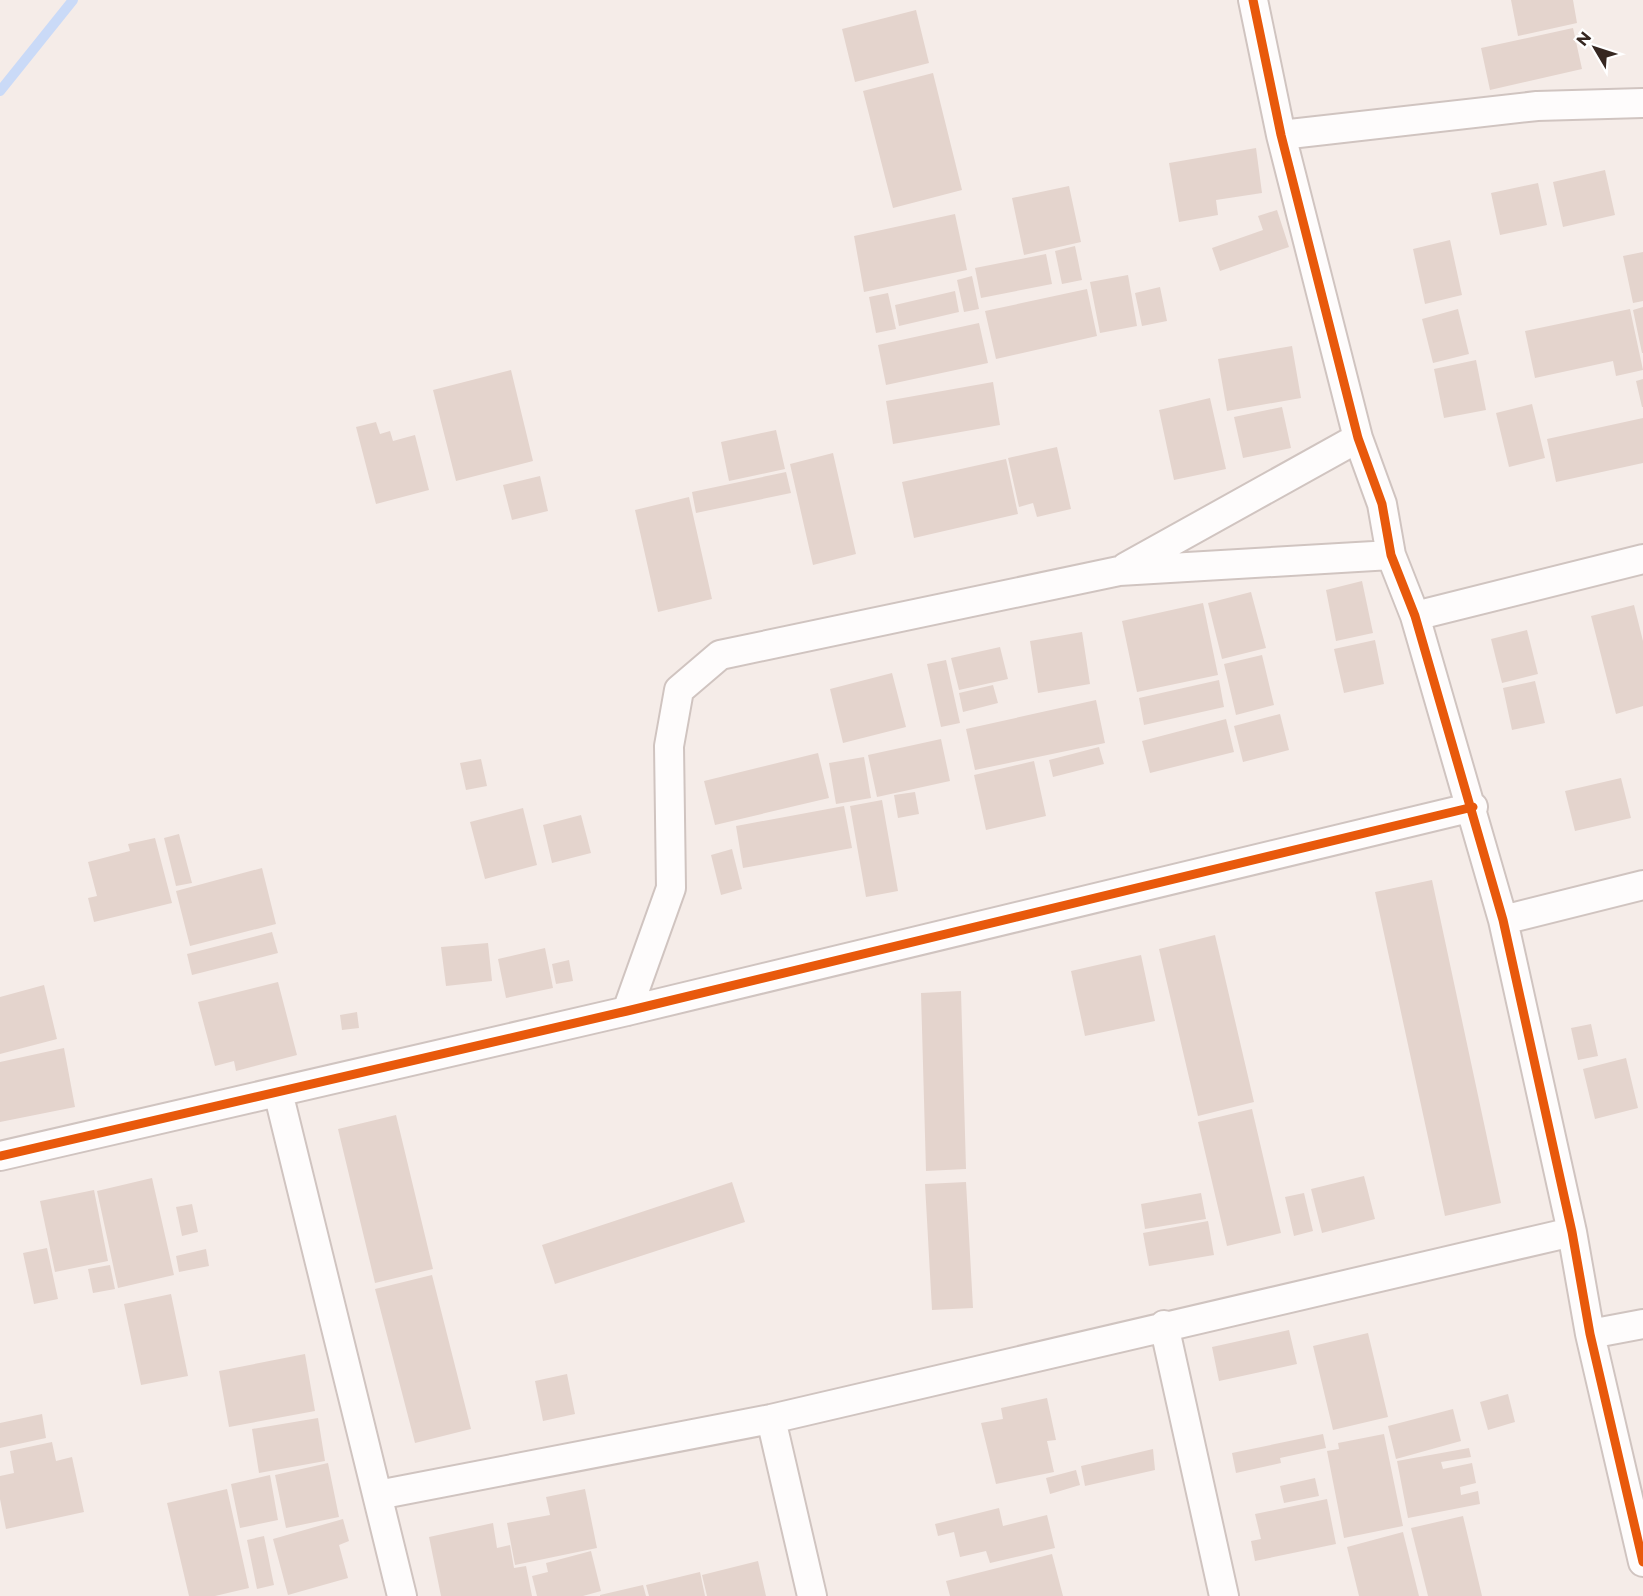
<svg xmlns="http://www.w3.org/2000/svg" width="1643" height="1596" font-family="Montserrat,sans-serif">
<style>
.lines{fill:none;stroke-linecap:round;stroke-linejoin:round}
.stream{stroke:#cadaf7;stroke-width:10}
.building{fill:#e4d4cd}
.minor-casing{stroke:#d0c4c0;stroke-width:32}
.minor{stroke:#fefcfc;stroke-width:28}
.cycleway-casing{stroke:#fff;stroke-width:13}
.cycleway{stroke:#e8590c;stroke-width:9}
</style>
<rect width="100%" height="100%" fill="#f5ece8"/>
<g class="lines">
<path class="stream" d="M0,91L73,0"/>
</g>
<path class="building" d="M1511,0H1573L1577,23L1518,36Z
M916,10L929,63L855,82L842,29Z
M1573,28L1582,69L1490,90L1481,48Z
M933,73L962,190L893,208L863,91Z
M1256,148L1262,193L1216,200L1218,215L1179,222L1169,163Z
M1605,170L1615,215L1563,227L1553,182Z
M1538,183L1547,225L1500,235L1491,193Z
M1069,186L1081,242L1024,255L1012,198Z
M1277,210L1289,247L1220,271L1212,248L1263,230L1258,216Z
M955,214L967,270L864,292L854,236Z
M1450,240L1462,295L1425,304L1413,249Z
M1075,246L1082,280L1062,284L1055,251Z
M1643,252V301L1633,303L1623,256Z
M1046,254L1052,284L981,298L975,268Z
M1128,275L1137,326L1100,333L1090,282Z
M972,276L979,309L964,312L957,280Z
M1160,287L1167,321L1142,326L1135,293Z
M1087,289L1097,336L996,359L985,311Z
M955,291L959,312L899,326L895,305Z
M888,293L896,329L876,333L869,297Z
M1643,307V353H1642L1633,310Z
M1458,309L1469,354L1433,363L1422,319Z
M1630,309L1643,370L1616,376L1613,361L1535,378L1525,331Z
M979,323L988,363L886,385L878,345Z
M1292,346L1301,398L1227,411L1218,359Z
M1476,360L1486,410L1444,418L1434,369Z
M511,370L533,461L456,481L433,390Z
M1643,379V407H1642L1636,381Z
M993,382L1000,425L893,444L886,401Z
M1210,398L1226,469L1174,480L1159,410Z
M1532,404L1545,458L1509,467L1496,413Z
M1282,407L1291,448L1243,458L1234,417Z
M1643,418V463L1556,482L1547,439Z
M376,422L380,434L390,431L393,441L415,435L429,490L376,504L356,427Z
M776,430L785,469L729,481L721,442Z
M1057,447L1071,509L1037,517L1033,503L1019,507L1008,458Z
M833,453L856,554L813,565L790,464Z
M1006,459L1018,514L914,538L902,482Z
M786,472L791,493L696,513L692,492Z
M540,476L548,511L512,520L503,485Z
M689,497L712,599L658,612L635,510Z
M1362,581L1373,633L1336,641L1326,590Z
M1251,592L1266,648L1222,659L1208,603Z
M1203,603L1218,675L1137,692L1122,621Z
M1634,605L1643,641V706L1616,714L1591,616Z
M1527,630L1538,674L1502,683L1491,639Z
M1082,632L1090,684L1038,693L1030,641Z
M1375,640L1384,684L1344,693L1334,649Z
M1000,647L1008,679L959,690L951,658Z
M1262,655L1274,705L1236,715L1224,664Z
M946,660L960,723L941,727L927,664Z
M892,673L906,727L843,743L830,689Z
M1219,680L1224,707L1144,725L1139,698Z
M1535,681L1545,723L1512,730L1503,688Z
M993,685L998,703L963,712L959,693Z
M1096,700L1105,743L975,770L966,729Z
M1280,714L1289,750L1243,762L1234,726Z
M1226,719L1234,752L1150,773L1142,741Z
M941,739L950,781L877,797L868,755Z
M1099,747L1104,764L1053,777L1049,760Z
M818,753L829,798L715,825L704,781Z
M864,757L871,798L836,804L829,763Z
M481,759L487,786L466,790L460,763Z
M1034,761L1046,816L986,830L974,775Z
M1621,778L1631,818L1575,831L1565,791Z
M915,792L919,814L898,818L894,795Z
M882,800L898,891L866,897L850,806Z
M844,806L852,848L743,868L736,826Z
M523,808L537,865L485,879L470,822Z
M581,815L591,853L552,863L543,825Z
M179,834L192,883L176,886L164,838Z
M155,838L172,903L94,922L88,898L97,896L88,862L130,851L128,844Z
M732,849L742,889L721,895L711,855Z
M262,868L276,924L190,946L176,891Z
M1432,880L1501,1203L1445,1216L1375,892Z
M272,932L278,953L192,975L187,954Z
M1215,935L1254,1102L1198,1116L1159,949Z
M488,943L492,981L446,986L441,947Z
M545,948L553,988L506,998L498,959Z
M1141,955L1155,1021L1085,1036L1071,971Z
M569,960L573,981L556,984L552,964Z
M278,982L297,1055L236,1071L234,1061L215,1066L198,1002Z
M44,985L57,1039L0,1054V997Z
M961,991L966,1169L926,1171L921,993Z
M357,1012L359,1028L342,1030L340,1015Z
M1591,1024L1598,1056L1578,1060L1571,1028Z
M64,1048L75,1107L0,1122V1062Z
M1626,1058L1638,1108L1595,1119L1583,1069Z
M1252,1109L1281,1233L1227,1246L1198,1122Z
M396,1115L433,1269L375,1283L338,1129Z
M1364,1176L1375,1219L1322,1233L1311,1189Z
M152,1178L174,1275L118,1288L97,1191Z
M732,1182L745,1222L555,1284L542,1245Z
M966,1182L973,1308L932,1310L925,1184Z
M94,1190L108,1261L55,1272L40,1201Z
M1201,1193L1206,1219L1145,1229L1141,1204Z
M1304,1193L1313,1231L1294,1236L1285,1197Z
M192,1204L198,1232L182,1236L176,1207Z
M1208,1221L1214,1255L1149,1266L1143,1233Z
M47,1248L58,1299L34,1304L23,1253Z
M206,1249L209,1266L179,1272L176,1256Z
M110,1265L115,1289L93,1293L88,1269Z
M432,1275L471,1429L415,1443L375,1289Z
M171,1294L188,1376L141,1385L124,1304Z
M1289,1330L1297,1364L1219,1381L1212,1347Z
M1368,1333L1388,1417L1333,1430L1313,1346Z
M305,1354L315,1411L229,1427L219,1371Z
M567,1374L575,1414L543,1421L535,1381Z
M1508,1394L1515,1422L1488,1430L1480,1402Z
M1047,1398L1056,1440L1047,1441L1054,1472L996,1484L981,1423L1003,1419L1001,1408Z
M1453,1409L1461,1441L1396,1459L1388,1426Z
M42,1414L46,1438L0,1448V1423Z
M318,1418L325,1461L259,1473L252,1429Z
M1323,1434L1326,1448L1280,1458L1281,1463L1236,1473L1232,1453Z
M1384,1434L1403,1526L1344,1538L1327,1451L1339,1449L1338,1443Z
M52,1442L56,1461L72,1457L84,1512L6,1529L0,1499V1476L14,1473L10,1451Z
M1469,1448L1471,1457L1441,1462L1443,1469L1472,1463L1476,1483L1460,1487L1461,1495L1478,1491L1480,1504L1408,1518L1397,1461Z
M1153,1449L1155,1470L1085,1486L1081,1466Z
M328,1463L339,1517L286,1528L275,1475Z
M1076,1470L1080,1485L1050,1494L1046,1478Z
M270,1475L278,1520L240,1528L231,1484Z
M1315,1478L1319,1496L1284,1503L1280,1486Z
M227,1489L249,1588L215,1596H189L167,1503Z
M585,1489L597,1548L515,1565L507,1523L550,1515L546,1497Z
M1327,1499L1336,1544L1255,1561L1251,1541L1261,1539L1255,1514Z
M999,1508L1003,1526L1047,1515L1055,1548L990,1563L986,1551L960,1557L954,1532L938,1536L935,1524Z
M1463,1516L1482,1596H1428L1411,1528Z
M343,1519L349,1541L339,1545L348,1578L288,1595L273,1539Z
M493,1523L497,1548L510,1545L514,1568L526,1566L532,1596H441L429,1537Z
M1403,1532L1419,1596H1359L1347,1547Z
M264,1536L274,1585L257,1589L247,1540Z
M591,1551L601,1591L583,1596H537L532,1576L548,1572L546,1563Z
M1052,1554L1063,1596H950L946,1581Z
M758,1561L766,1596H707L702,1575Z
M700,1572L705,1596H649L646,1585Z
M643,1585L646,1596H600V1595Z"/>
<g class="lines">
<defs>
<path id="minor" d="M1253,0L1281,135L1358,438L1382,504L1391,555L1415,616L1503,920L1572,1232L1590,1334L1643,1562
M1281,135L1537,106L1643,103
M1126,567L1358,438
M1415,616L1643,559
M1503,920L1643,885
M627,1011L671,888L669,746L679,690L720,655L1119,571L1391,555
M278,1092L402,1596
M0,1156L627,1011L1473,807
M1164,1325L1224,1596
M1590,1334L1643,1324
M771,1419L812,1596
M378,1495L771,1419L1572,1232"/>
</defs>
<use href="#minor" class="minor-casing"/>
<use href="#minor" class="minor"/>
<defs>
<path id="cycleway" d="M1253,0L1281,135L1358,438L1382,504L1391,555L1415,616L1503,920L1572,1232L1590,1334L1643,1562
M0,1156L627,1011L1473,807"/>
</defs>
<use href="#cycleway" class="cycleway-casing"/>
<use href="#cycleway" class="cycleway"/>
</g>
<g transform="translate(1595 48) rotate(309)" stroke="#ffffff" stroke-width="4.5" paint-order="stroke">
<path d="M0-4.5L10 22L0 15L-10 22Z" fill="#362721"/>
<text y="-9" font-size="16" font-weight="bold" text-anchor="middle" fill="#362721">N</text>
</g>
</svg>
